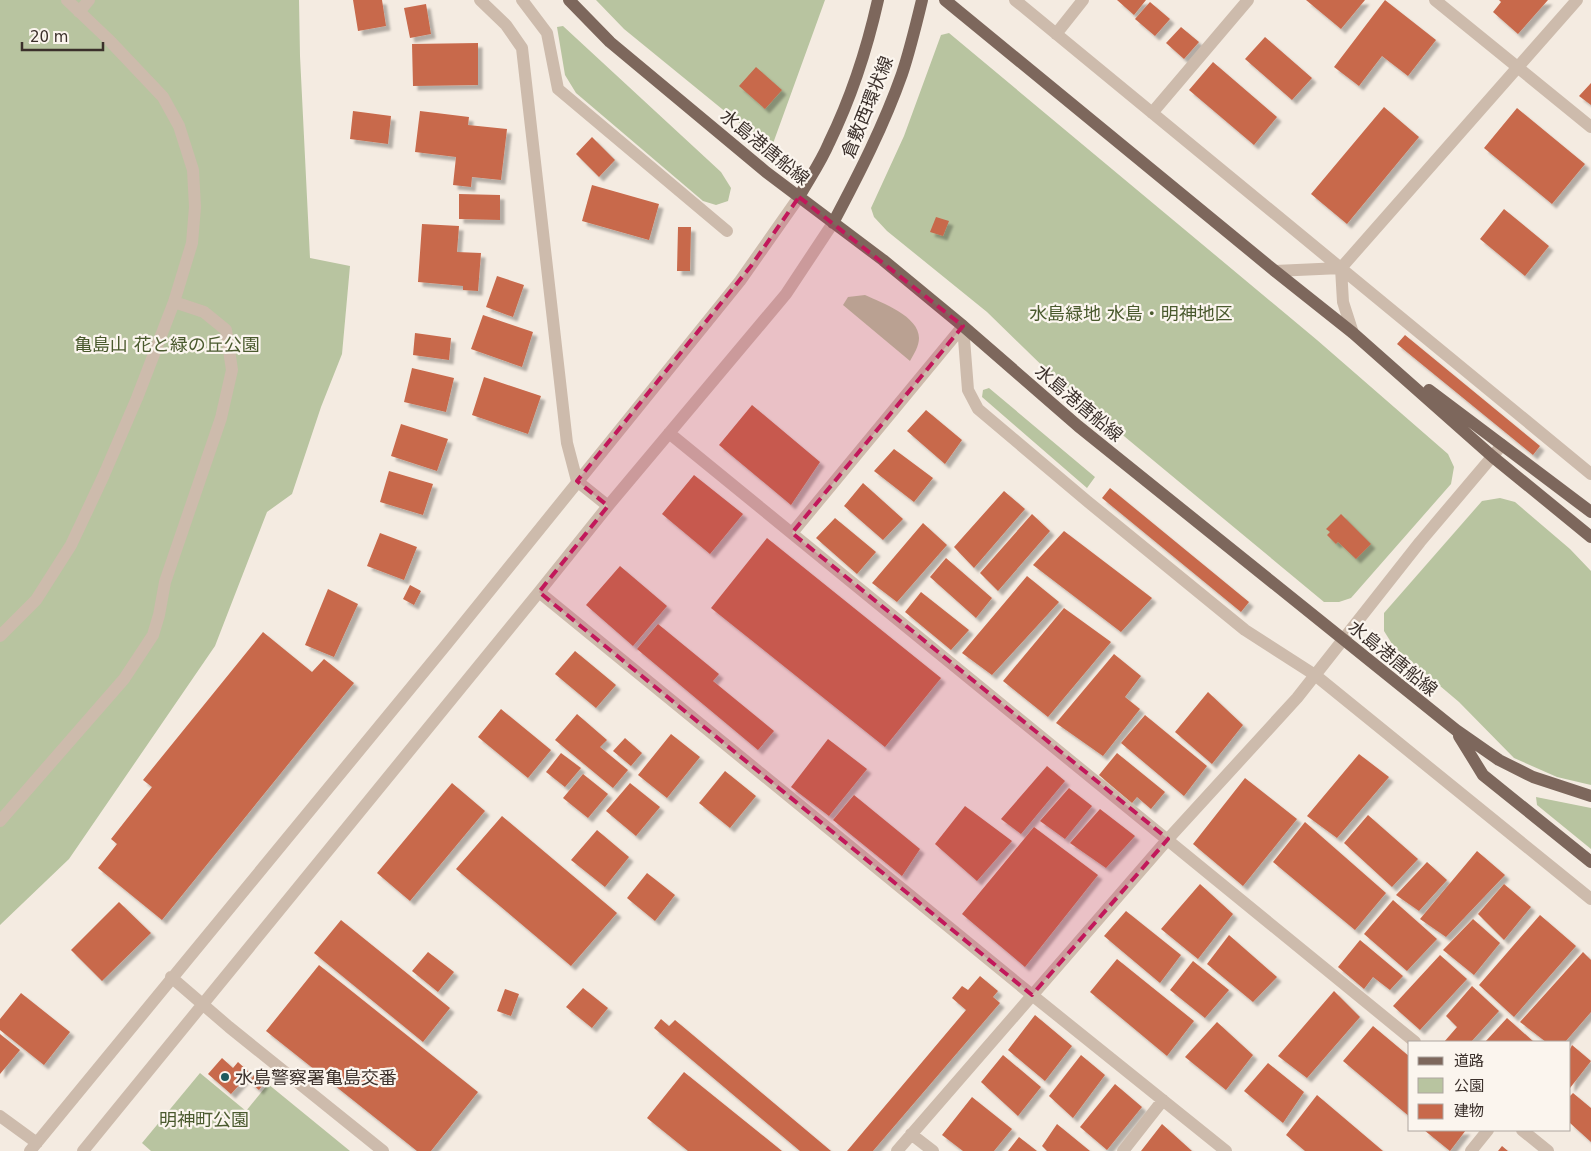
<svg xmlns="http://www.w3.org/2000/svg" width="1591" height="1151" font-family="'DejaVu Sans','Noto Sans JP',sans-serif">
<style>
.green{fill:#b8c4a0}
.building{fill:#c8694b;filter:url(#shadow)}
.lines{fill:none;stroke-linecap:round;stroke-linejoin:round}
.minor{stroke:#cdbbac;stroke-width:12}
.major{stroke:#7d675c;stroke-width:12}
.marked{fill:#c2185b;fill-opacity:0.2;stroke:#c2185b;stroke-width:4;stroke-dasharray:10 6;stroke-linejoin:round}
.poi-dot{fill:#1f5a5e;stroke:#fbf5ee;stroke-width:2}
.labels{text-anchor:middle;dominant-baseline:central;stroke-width:4.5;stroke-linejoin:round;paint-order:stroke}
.street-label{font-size:18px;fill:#3b302b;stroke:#fbf5ee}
.park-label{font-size:18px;fill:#4a5a2e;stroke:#fbf5ee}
.poi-label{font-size:18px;fill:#3b302b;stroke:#fbf5ee;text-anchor:start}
</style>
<defs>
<filter id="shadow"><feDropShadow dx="4.5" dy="4.5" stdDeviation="1" flood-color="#0004"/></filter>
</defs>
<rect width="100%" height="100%" fill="#f4ebe1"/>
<path class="green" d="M0,0H299L300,56L310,258L350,266L342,354L321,407L292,494L267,512L215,646L69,859L0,925Z
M596,0H825L771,149L624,29Z
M563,26L721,172L731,188L728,201L716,205L703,201L576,93L565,75L557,27Z
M949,33L1317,340L1448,454L1454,467L1451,484L1351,598L1339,602H1324L1060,383L987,312L887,231L874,217L871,208L904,136L941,35Z
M865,295C882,303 919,316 919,338C919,346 914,354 910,361L843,305L848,297Z
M989,388L1095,477L1087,488L982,397L983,390Z
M1500,498L1515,502L1570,549L1591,571V785L1557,777L1514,758L1459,702L1394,647L1384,631V613L1482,501Z
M1536,797L1591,808V849L1537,805Z
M200,1073L246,1111L268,1084L350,1151H151L142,1143Z"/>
<path class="building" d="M353,0H382L386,26L358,31Z
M1117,0H1146L1134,15Z
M1306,0H1365L1341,29Z
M1385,0L1436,40L1408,76L1382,56L1359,86L1334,67Z
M1499,0H1548L1518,34L1493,12L1501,2Z
M1150,2L1170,19L1155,36L1135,19Z
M426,4L431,34L410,38L404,8Z
M1181,27L1199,42L1184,59L1166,43Z
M1265,37L1312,78L1292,100L1245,59Z
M478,43V85L413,86L412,44Z
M1213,62L1277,117L1254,145L1189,90Z
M756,67L782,90L765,109L739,86Z
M1591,83V105L1579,96Z
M1384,107L1419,137L1347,224L1311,194Z
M1517,108L1585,164L1552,204L1484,148Z
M353,111L391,116L388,144L350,139Z
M420,111L469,117L468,125L507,129L501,180L472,177L471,187L453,185L456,157L415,152Z
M592,137L615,160L599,177L576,154Z
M592,185L659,204L649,240L582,221Z
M459,194L500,195V220L459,219Z
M1504,209L1549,246L1525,276L1480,239Z
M936,217L949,221L943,236L930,232Z
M422,224L459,226L457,252L481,253L478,291L463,290V286L418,282Z
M678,227H691L690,271H677Z
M497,276L524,285L513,317L486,307Z
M483,315L533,332L522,367L471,349Z
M415,333L451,338L449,360L413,355Z
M1405,335L1540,446L1533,455L1397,344Z
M412,368L454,378L446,412L404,402Z
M484,377L541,396L528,434L472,415Z
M752,405L820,462L791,505L719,445Z
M926,410L962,440L945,464L907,431Z
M401,424L448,439L437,471L391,456Z
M894,449L933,478L914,502L874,471Z
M389,471L433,484L423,515L380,502Z
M694,475L743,514L710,554L662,514Z
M863,483L903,519L883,540L844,506Z
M1110,488L1249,602L1241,612L1102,498Z
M1004,491L1025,509L974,568L954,547Z
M1032,514L1050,531L998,591L980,573Z
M1341,514L1371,544L1356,559L1338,542L1336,544L1327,535L1330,532L1326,529Z
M835,518L876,552L857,574L816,538Z
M923,523L947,545L897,602L872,583Z
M1064,531L1152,598L1121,632L1033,565Z
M380,533L417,547L404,580L367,566Z
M767,538L941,678L885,747L711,608Z
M946,558L992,598L976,618L930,577Z
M620,566L667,606L633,646L586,605Z
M1027,576L1059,602L992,675L962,653Z
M410,585L421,591L414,605L403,599Z
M328,589L358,604L334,657L305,645Z
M921,592L969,630L951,650L905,612Z
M1064,608L1111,642L1048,717L1003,681Z
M658,624L719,674L713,681L774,731L758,750L637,649Z
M263,632L312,672L324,659L354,683L162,920L98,868L117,844L111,839L152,787L143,780Z
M575,651L616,685L596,708L555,674Z
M1114,654L1141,676L1125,697L1140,709L1103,756L1056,723Z
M1208,692L1243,725L1212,764L1175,732Z
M501,709L551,750L528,778L478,737Z
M577,714L607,740L600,747L628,770L613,788L555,740Z
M1145,715L1207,766L1184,796L1121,743Z
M671,734L700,757L667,798L638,775Z
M625,738L642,753L631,766L613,751Z
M828,739L867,769L829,816L791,787Z
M561,753L581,768L565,787L546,772Z
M1117,753L1165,792L1151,809L1137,797L1132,803L1099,775Z
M1359,754L1389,777L1337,838L1307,816Z
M1047,766L1065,781L1021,834L1001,819Z
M725,771L756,796L730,828L699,803Z
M583,774L608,794L588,818L563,798Z
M1245,778L1297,819L1243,886L1193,844Z
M452,783L485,811L410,901L377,873Z
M630,783L660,807L636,836L606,811Z
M1069,788L1092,806L1065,839L1040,821Z
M854,795L920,849L902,876L833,820Z
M965,806L1012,841L977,881L935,844Z
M1100,809L1135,836L1106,868L1070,843Z
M1368,815L1418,859L1392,887L1344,843Z
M502,816L617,913L571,966L456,869Z
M1305,822L1386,893L1355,930L1273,862Z
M1034,827L1098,875L1025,967L962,914Z
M597,830L629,857L605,887L571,860Z
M1477,851L1505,875L1446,937L1420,919Z
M1427,862L1447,880L1419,911L1396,895Z
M647,873L675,895L655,921L627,898Z
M1200,884L1233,914L1198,959L1161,929Z
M1504,884L1531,907L1504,940L1478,914Z
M1393,900L1437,939L1407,971L1364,934Z
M119,902L151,933L102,981L71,950Z
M1126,911L1181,955L1160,983L1104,936Z
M1540,915L1576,946L1514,1017L1479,985Z
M1473,919L1500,943L1474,975L1443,950Z
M341,920L450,1008L423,1042L314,953Z
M1229,935L1277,977L1253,1002L1207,964Z
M1360,940L1403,976L1390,990L1373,977L1364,989L1338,967Z
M428,952L454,972L438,992L412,971Z
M1583,952L1591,960V1012L1565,1042H1546L1520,1022Z
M1440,955L1467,979L1420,1030L1393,1006Z
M1117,959L1194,1021L1167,1056L1090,992Z
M1193,961L1229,990L1205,1018L1170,990Z
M319,965L478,1092L431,1151H417L266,1031Z
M980,976L998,991L993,997L1000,1003L873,1151H847L966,1010L952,998L962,986L968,990Z
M1472,986L1499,1011L1471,1042H1444L1457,1027L1446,1016Z
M583,988L608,1008L592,1028L566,1007Z
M505,989L519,994L511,1016L497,1011Z
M1334,991L1360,1017L1307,1078L1278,1056Z
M21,993L70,1032L44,1065L0,1030V1019Z
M1035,1015L1072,1046L1045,1081L1008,1050Z
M1507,1018L1534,1042H1485Z
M661,1019L669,1026L675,1020L831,1151H800L654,1028Z
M1217,1022L1253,1055L1226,1090L1185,1057Z
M1373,1026L1410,1057V1117L1343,1061Z
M0,1034L20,1050L0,1074Z
M1572,1045L1591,1061L1570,1088V1049Z
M1003,1055L1041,1087L1018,1116L981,1082Z
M1081,1055L1105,1075L1073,1118L1049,1096Z
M222,1058L233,1068L238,1062L250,1073L231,1094L208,1074Z
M1268,1063L1304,1092L1283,1123L1244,1091Z
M684,1072L782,1151H688L647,1118Z
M254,1075L264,1083L259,1090L249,1082Z
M1115,1084L1142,1107L1107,1150L1080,1127Z
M1573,1093L1591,1108V1142L1570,1123V1096Z
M1317,1095L1383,1151H1305L1286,1135Z
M972,1097L1012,1129L994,1151H963L942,1135Z
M1057,1124L1090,1151H1047L1042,1146Z
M1162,1124L1192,1151H1141Z
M1424,1130H1466L1450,1151Z
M1019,1137L1037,1151H1008Z
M1502,1146L1508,1151H1498Z"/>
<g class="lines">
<path class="minor" d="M480,0L506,25L522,48L567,443L577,481L608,506
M522,0L547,33L558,89L727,231
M1015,0L1591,474
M1435,0L1591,127
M79,12L89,0
M1056,34L1083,0
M1152,113L1248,0
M1275,271L1341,268
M963,326L968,390L978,409L1087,501L1245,630L1315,675L1591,899
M1353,333L1343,302L1341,268L1577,0
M669,433L1415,1042
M792,533L963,326
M539,592L1032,995L1226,1151
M0,636L36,600L71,545L103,477L137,398L174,302L192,243L195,207L193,170L179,126L163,97L108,39L67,0
M0,821L124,679L153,635L159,615L165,582L221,418L232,370L226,330L204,312L174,302
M171,977L229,1027L383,1151
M0,1116L37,1143
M1522,1130L1548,1151
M911,1134L933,1151
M30,1151L446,645L740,281L799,197
M83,1151L539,592L608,506L786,294L833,223
M897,1151L1168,839L1297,698L1420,542L1502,445
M1123,1151L1163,1100
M1471,1151L1488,1130"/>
<path class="major" d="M569,0L610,42L766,172L883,260L963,326L1078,426L1456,730L1499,760L1533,777L1591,796
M945,0L1275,271L1353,333L1493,457L1591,537
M799,197C809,179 821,162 829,143C851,98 867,49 878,0
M833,223C859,174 884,125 902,74C910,50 916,25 922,0
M1429,390L1591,512
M1459,736L1483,775L1591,862"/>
</g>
<path class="marked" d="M799,197L963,326L792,533L1168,839L1032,995L539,592L608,506L577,481L751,266Z"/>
<circle class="poi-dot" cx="225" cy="1077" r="5"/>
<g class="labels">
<g class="street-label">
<text transform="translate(867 107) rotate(-68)">倉敷西環状線</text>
<text transform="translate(765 147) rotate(39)">水島港唐船線</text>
<text transform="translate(1079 403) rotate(40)">水島港唐船線</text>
<text transform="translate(1393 658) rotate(39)">水島港唐船線</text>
</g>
<g class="park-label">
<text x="1131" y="313">水島緑地 水島・明神地区</text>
<text x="167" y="344">亀島山 花と緑の丘公園</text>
<text x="204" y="1119">明神町公園</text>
</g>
<g class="poi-label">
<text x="235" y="1077">水島警察署亀島交番</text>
</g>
</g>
<rect x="1408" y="1041" width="162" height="90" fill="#fbf5ee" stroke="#aea6a0"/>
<rect x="1418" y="1057" width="25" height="8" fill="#7d675c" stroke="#aea6a0"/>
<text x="1454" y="1066" font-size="15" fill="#3b302b">道路</text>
<rect x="1418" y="1078" width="25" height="15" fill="#b8c4a0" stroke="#aea6a0"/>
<text x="1454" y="1091" font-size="15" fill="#3b302b">公園</text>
<rect x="1418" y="1104" width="25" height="15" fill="#c8694b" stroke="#aea6a0"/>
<text x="1454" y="1116" font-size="15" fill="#3b302b">建物</text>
<path d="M22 42v8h81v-8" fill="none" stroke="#3b302b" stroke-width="2.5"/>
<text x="30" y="42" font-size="15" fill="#3b302b" stroke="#fbf5ee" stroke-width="4" paint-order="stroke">20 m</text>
</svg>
